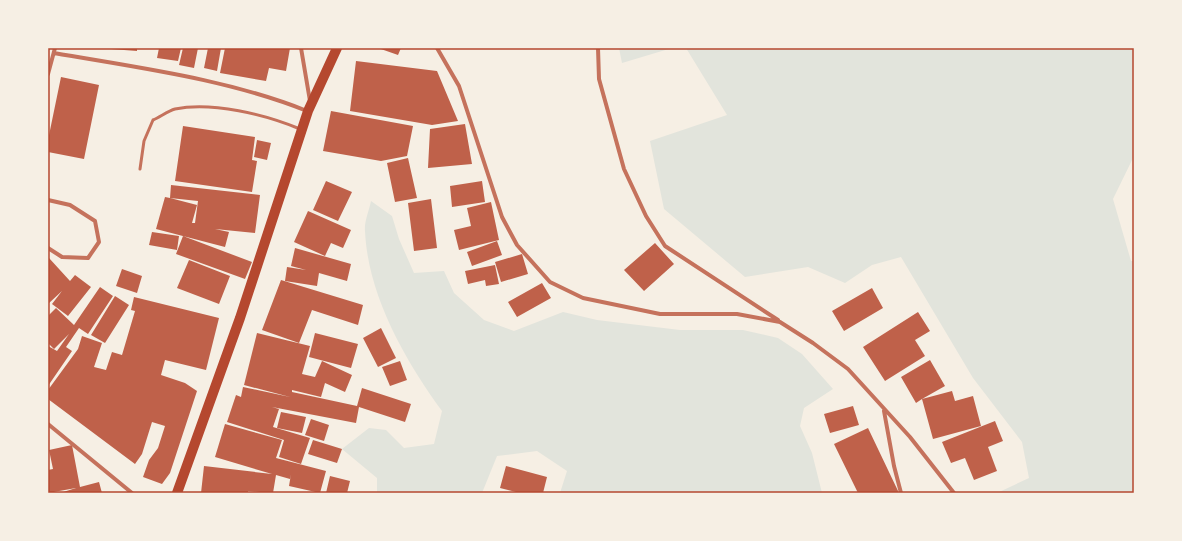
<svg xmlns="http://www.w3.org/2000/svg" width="1182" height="541" font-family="'Public Sans',sans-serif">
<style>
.green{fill:#e2e4dc}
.building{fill:#bf614a;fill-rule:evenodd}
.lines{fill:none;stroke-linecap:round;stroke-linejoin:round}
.service{stroke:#c5725c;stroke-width:3}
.minor{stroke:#c5725c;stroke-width:4}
.primary{stroke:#b5482f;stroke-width:10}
.neatline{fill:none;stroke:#b5482f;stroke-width:1.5}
</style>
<rect width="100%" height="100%" fill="#f6efe4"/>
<path class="green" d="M619,48H672L622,63Z
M686,48H1134V156L1113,199L1131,261H1134V493H997L1029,478L1022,442L973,378L901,257L872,265L845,283L808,267L745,277L664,209L650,141L727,115Z
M371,201L392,216L399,239L414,273L444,271L454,293L484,320L514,331L563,312L597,320L680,330H743L778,338L802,354L833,389L804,408L800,426L812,453L822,493H560L567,471L537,451L497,456L482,493H377V478L342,449L369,428L386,430L404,448L434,444L442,411C405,360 368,296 365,231C364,222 369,211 371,201Z"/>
<path class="building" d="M111,48H137V51L111,49Z
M159,48H181L178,61L157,58Z
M183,48H198L194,68L179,65Z
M208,48H221L217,71L204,68Z
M225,48H290L286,71L269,68L266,81L220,73Z
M378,48H401L398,55Z
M356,61L437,71L458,121L432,125L350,111Z
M61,77L99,85L84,159L48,152V140Z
M331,111L413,126L407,156L381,161L323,151Z
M465,124L472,164L428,168L430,129Z
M183,126L255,137L252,160L257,161L252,192L175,181Z
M257,140L271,143L267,160L254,157Z
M408,158L417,198L395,202L387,163Z
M326,181L352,192L338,221L313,210Z
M482,181L485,202L452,207L450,186Z
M171,185L260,195L255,233L215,229L229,232L225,247L156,229L165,197L170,198ZM170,198L198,201L195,223H192L197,205Z
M431,199L437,248L414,251L408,203Z
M491,202L499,240L459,250L454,230L471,226L467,208Z
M308,211L351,230L343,248L331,243L325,256L294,242Z
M152,232L179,236L177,250L149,245Z
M183,236L252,262L245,279L176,254Z
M497,241L502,255L472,266L467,252Z
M655,243L674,264L644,291L624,270Z
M295,248L351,264L347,281L319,273L317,286L285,281L287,267L306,270L291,266Z
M522,254L528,274L501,282L495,262Z
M49,258L70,281L75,275L91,287L68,316L52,304L62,291L48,304Z
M189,260L230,276L219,304L177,288Z
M495,265L499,284L486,286L485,280L468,284L465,271Z
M122,269L142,276L137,293L116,286Z
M281,280L363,305L358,325L312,310L299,343L262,330Z
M542,283L551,298L517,317L508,302Z
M100,287L113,296L88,334L79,328L66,347L72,351L48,386V346L57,351L69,334L54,349L48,343V316L56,308L74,325Z
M872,288L883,308L844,331L832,311Z
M115,296L129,305L105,343L91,335Z
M134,297L219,318L206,370L165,360L161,375L185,383L197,391L170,473L162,484L143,477L149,460L158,448L165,426L152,422L142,454L135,464L48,399V390L78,349L82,336L102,343L94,367L106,370L112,352L122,355L135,311L131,310Z
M918,312L930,331L915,340L925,356L885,381L863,347Z
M381,328L396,358L378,367L363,338Z
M257,333L310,346L302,374L315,377L322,361L352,375L345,392L325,383L321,397L292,390V392L357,406L362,388L411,404L405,422L359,407L356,423L272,407L279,409L273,427L310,438L301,464L279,457L284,440L227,422L236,395L241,397L243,387L290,397L244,385Z
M315,333L358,344L351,368L309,357Z
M930,360L945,386L922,399L952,391L955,401L973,396L981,426L933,439L922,399L916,403L901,377Z
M400,361L407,380L390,386L382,367Z
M853,406L859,425L830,433L824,414Z
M281,412L306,417L302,433L277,428Z
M311,419L329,425L324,441L305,435Z
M995,421L1003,441L988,447L997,471L974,480L965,458L951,463L942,442Z
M225,424L282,440L276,458L326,471L320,493L289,486L291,474L290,479L276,475L273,493L248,491V493H201L204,466L272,474L215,457Z
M868,428L899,493H858L834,444Z
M313,440L342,449L337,463L308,454Z
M72,445L80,487L99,482L102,493H60L76,488L48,493V470L53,469L49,450Z
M506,466L547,477L543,493H520L500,488Z
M330,476L350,481L347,493H326Z"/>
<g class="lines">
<path class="service" d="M140,169L144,141L153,120C160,117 168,111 175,109C212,101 266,115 300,129"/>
<path class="minor" d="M301,48L310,101
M437,48L459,86L502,217L517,245L550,282L583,298L660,314H737L780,322L813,343L848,369L910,437L954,493
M598,48L599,79L624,169L646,216L665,246L778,320
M54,53C139,68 227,79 307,111
M48,74L55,48
M48,200L70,205L95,221L99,242L88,258L62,257L48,248
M884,411L894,466L901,493
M48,424L132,493"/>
<path class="primary" d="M177,493L240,318L308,111L337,48"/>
</g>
<rect width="1182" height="541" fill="none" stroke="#f6efe4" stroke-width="98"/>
<rect x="49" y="49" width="1084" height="443" class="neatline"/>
</svg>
